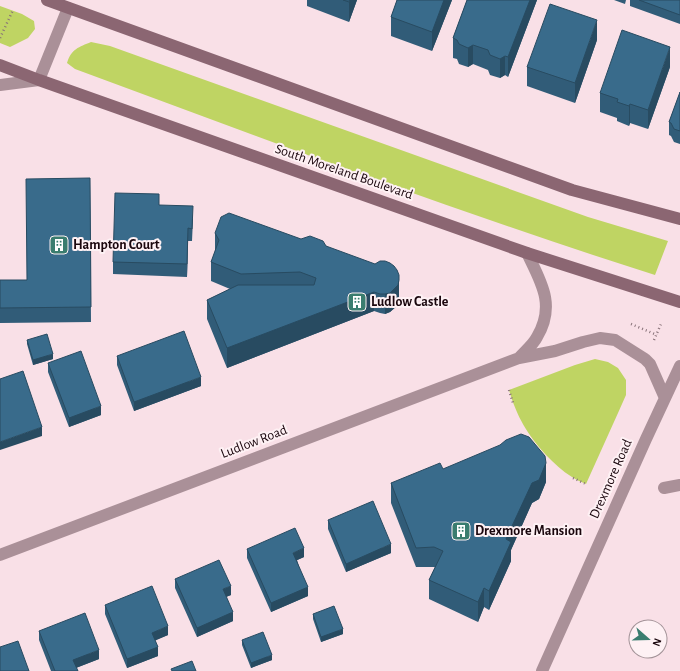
<svg xmlns="http://www.w3.org/2000/svg" width="680" height="671" font-family="'Alegreya Sans',sans-serif">
<style>
.green{fill:#bfd463}
.lines{fill:none;stroke-linecap:round;stroke-linejoin:round}
.path{stroke:#887279;stroke-width:2.5;stroke-dasharray:1 3;stroke-linecap:butt}
.lane{stroke:#aa9098;stroke-width:12}
.street{stroke:#aa9098;stroke-width:12}
.secondary{stroke:#8b6672;stroke-width:12}
.wall{fill:#315c78}
.shaded-wall{fill:#284b61}
.building{fill:#396b8b;stroke:#284b61}
.labels{text-anchor:middle;dominant-baseline:central;stroke-width:4;stroke-linejoin:round;paint-order:stroke}
.street-label{font-size:14px;fill:#1a060d;stroke:#fef1f4}
.poi-label{font-size:14px;font-weight:bold;fill:#1a060d;stroke:#fef1f4;text-anchor:start}
</style>
<rect width="100%" height="100%" fill="#f9e0e7"/>
<path class="green" d="M0,6L22,14L34,21L35,29L28,38L10,47L0,43Z
M91,42L110,46L588,217L668,241L655,275C459,213 268,140 75,69L67,63C71,49 79,47 91,42Z
M595,359L608,362L618,368L626,380V395L618,413L586,484C582,482 576,480 572,477C562,471 554,463 546,455C527,434 517,417 509,390L575,365Z"/>
<g class="lines">
<path class="path" d="M0,38L13,10
M631,324L657,335
M654,340L661,324
M509,390L513,403
M573,478L586,484"/>
<path class="lane" d="M664,488L680,485"/>
<path class="street" d="M0,85L39,80L68,8
M519,358C525,351 533,345 537,337C556,305 541,282 527,253
M0,555L519,358L555,351L583,342L600,338L615,340L645,359L650,364L665,398
M542,671L646,439L680,366"/>
<path class="secondary" d="M47,0L572,190L680,219
M0,65L39,80L527,253L680,302"/>
</g>
<path class="wall" d="M307,0H357L349,22L307,6Z
M397,0H452L432,51L391,36V17Z
M467,0H537L508,77L505,75L500,78L490,75L488,70L473,64L468,67L459,64L457,59L453,58V38Z
M614,0H626L625,4Z
M630,0H680V24L630,6Z
M597,40L575,103L527,86V67Z
M670,67L648,129L630,123L629,126L617,121V118L600,112V93Z
M680,92V144L674,142L671,136L669,135V122Z
M90,178L91,322L0,323V280H27Z
M159,205L193,219L192,241H188L187,277L113,274V262Z
M215,233L301,239L326,246L399,300L398,305L390,312L385,314L380,313L374,311L227,368L207,319V300L230,289L211,281V262L215,252Z
M27,340L53,359L33,365L27,344Z
M117,356L201,386L134,411L117,365Z
M48,363L101,415L69,427L48,372Z
M443,469L546,482L539,499L532,503L511,550V561L489,610L484,607L478,622L429,599V580L435,567H416L391,503V483Z
M328,520L391,553L346,572L328,529Z
M247,549L304,557L297,560L308,596L271,612L247,558Z
M175,579L231,595L226,597L233,621L197,637L175,588Z
M105,605L168,635L155,640L158,656L127,668L105,614Z
M313,614L343,634L321,642L313,619Z
M39,631L99,659L76,668L78,671H51L39,640Z
M242,640L272,660L251,668L242,645Z"/>
<path class="shaded-wall" d="M350,0H357L349,22V2Z
M444,0H452L432,51V32Z
M530,0H537L508,77V57Z
M597,20V40L575,103V83Z
M473,45V64L468,67V48Z
M670,47V67L648,129V110Z
M505,56V75L500,78V59Z
M630,104V123L629,126V106Z
M188,228V241L187,277V264Z
M399,280V300L398,305L390,312L385,314V294Z
M374,292V311L227,368V348Z
M53,354V359L33,365V360Z
M201,377V386L134,411V402Z
M101,406V415L69,427V418Z
M42,427V436L0,450V442Z
M546,463V482L539,499L532,503L511,550V561L489,610V591L506,539L532,483Z
M391,544V553L346,572V564Z
M304,548V557L293,562V553Z
M231,586V595L223,598V589Z
M308,587V596L271,612V603Z
M484,588V607L478,622V602Z
M233,612V621L197,637V628Z
M168,626V635L152,642V633Z
M343,629V634L321,642V637Z
M158,647V656L127,668V659Z
M99,650V659L73,669V660Z
M272,655V660L251,668V663Z"/>
<path class="building" d="M343,0H350L349,2Z
M397,0H444L432,32L391,17Z
M467,0H530L508,57L505,56L500,59L490,55L488,50L473,45L468,48L459,44L457,40L453,38Z
M639,0H680V15Z
M550,4L597,20L575,83L527,67Z
M622,30L670,47L648,110L630,104L629,106L617,102L618,99L600,93Z
M680,92V131L674,129L671,123L669,122Z
M90,178L91,307L0,308V280H27L26,179Z
M115,193L159,194V205L193,206L192,229L188,228L187,264L113,262Z
M229,213L301,239L310,236L323,241L326,246L375,264L380,261H385L390,263L394,266L397,270L399,275V280L398,285L390,293L385,294H380L374,292L227,348L207,300L238,285H314L316,278L300,272L241,274L211,262L219,240L215,233L221,217Z
M184,331L201,377L134,402L117,356Z
M47,334L53,354L33,360L27,340Z
M81,351L101,406L69,418L48,363Z
M23,371L42,427L0,442V379Z
M521,434L529,437L545,456L546,463L539,480L532,483L506,539L511,542L489,591L484,588L478,602L429,580L443,551L434,547L416,548L391,483L440,463L443,469L500,445L506,440Z
M373,501L391,544L346,564L328,520Z
M295,528L304,548L293,553L308,587L271,603L247,549Z
M219,560L231,586L223,589L233,612L197,628L175,579Z
M152,586L168,626L152,633L158,647L127,659L105,605Z
M334,606L343,629L321,637L313,614Z
M85,613L99,650L73,660L78,671H55L39,631Z
M263,632L272,655L251,663L242,640Z
M18,641L29,671H0V647Z
M192,661L196,671H172L171,669Z"/>
<defs>
<symbol id="building-square" viewBox="-11 -11 22 22"><rect x="-9" y="-9" width="18" height="18" rx="4" fill="#3a7d6f" stroke="#fef1f4"/><path d="M-4-6H4V6H1V3H-1V6H-4ZM-2.5-4.3h1.7v1.8h-1.7ZM.8-4.3h1.7v1.8H.8ZM-2.5-1h1.7V.8h-1.7ZM.8-1h1.7V.8H.8Z" fill="#fff"/></symbol>
</defs>
<g fill-rule="evenodd">
<use href="#building-square" x="48" y="234" width="22" height="22"/>
<use href="#building-square" x="346" y="291" width="22" height="22"/>
<use href="#building-square" x="450" y="520" width="22" height="22"/>
</g>
<g class="labels">
<g class="street-label">
<text transform="translate(344 172) rotate(19)">South Moreland Boulevard</text>
<text transform="translate(254 442) rotate(-21)">Ludlow Road</text>
<text transform="translate(611 479) rotate(-66)">Drexmore Road</text>
</g>
<g class="poi-label">
<text x="73" y="245">Hampton Court</text>
<text x="371" y="302">Ludlow Castle</text>
<text x="475" y="531">Drexmore Mansion</text>
</g>
</g>
<g transform="translate(648 639) rotate(110)"><circle r="19" fill="#fef1f4" stroke="#a39398"/>
<path d="M0-3L7 15L0 10L-7 15Z" fill="#3a7d6f"/>
<text y="-6" font-size="11" font-weight="bold" text-anchor="middle" fill="#1a060d">N</text>
</g>
</svg>
